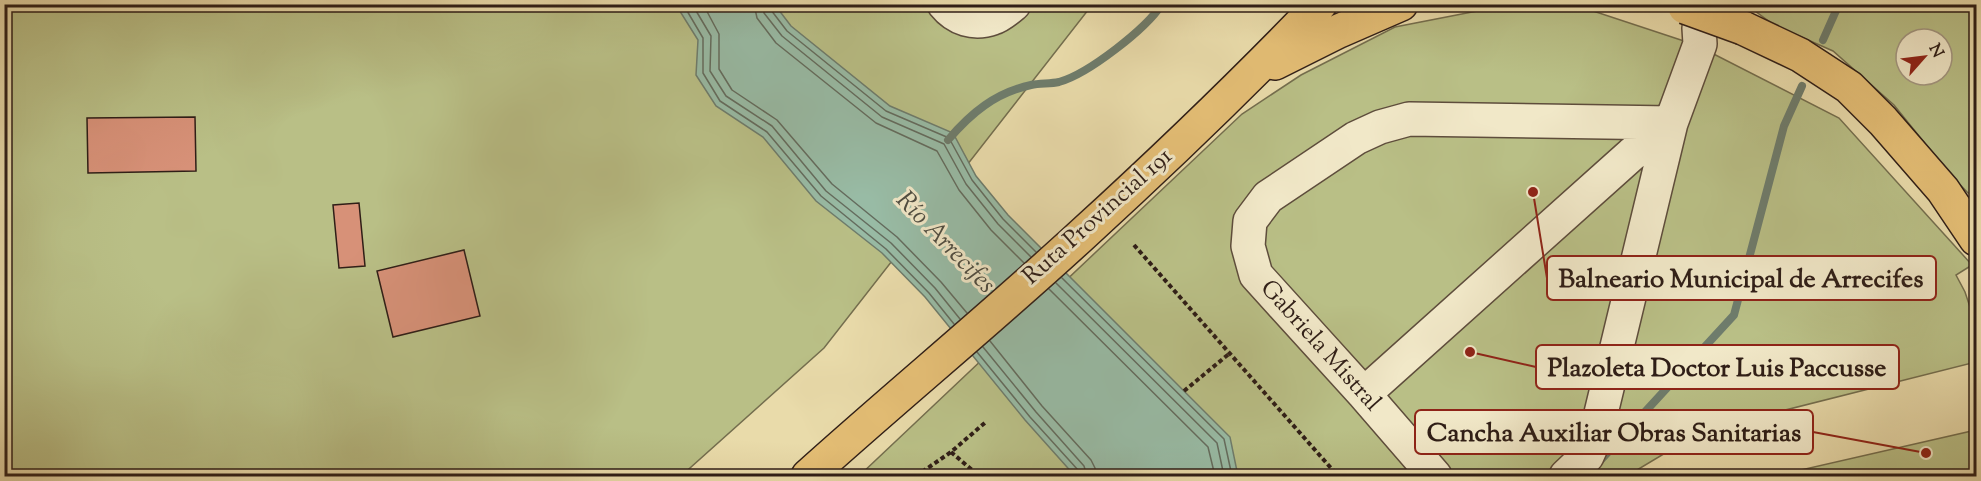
<svg xmlns="http://www.w3.org/2000/svg" width="1981" height="481" font-family="'Sorts Mill Goudy',serif">
<style>
.green{fill:#b9bf86;stroke:#746e4e;stroke-width:1.5;fill-rule:evenodd}
.water{fill:#98bba5;stroke:#6e7c6c;stroke-width:1.5}
.lines{fill:none;stroke-linecap:round;stroke-linejoin:round}
.shore{stroke:#646c5e;stroke-width:1.5}
.stream{stroke:#6e7c6c;stroke-width:8}
.building{fill:#d79178;stroke:#2f1e17;stroke-width:1.5}
.minor-casing{stroke:#5e4d3c;stroke-width:36}
.major-casing{stroke:#2f1e17;stroke-width:36}
.path{stroke:#2f1e17;stroke-width:4;stroke-dasharray:4.5 3;stroke-linecap:butt}
.minor{stroke:#f1e8c8;stroke-width:33}
.major{stroke:#e4be75;stroke-width:33}
.major-bridge-casing{stroke:#2f1e17;stroke-width:36;stroke-linecap:butt}
.major-bridge{stroke:#e4be75;stroke-width:33}
.labels{text-anchor:middle;dominant-baseline:central;stroke-width:6;stroke-linejoin:round;paint-order:stroke}
.street-label{font-size:24px;fill:#2f1e17;stroke:#f1e8c8}
.water-label{font-size:26px;font-style:italic;fill:#4e4d42;stroke:#f1e8c8}
.leader{fill:none;stroke:#8f2418;stroke-width:2}
.callout-dot{fill:#8f2418;stroke:#f1e8c8;stroke-width:2}
.callout{fill:#f1e8c8;stroke:#8f2418;stroke-width:2}
.callout-label{font-size:26px;text-anchor:middle;font-weight:bold;fill:#2f1e17}
</style>
<rect width="100%" height="100%" fill="#e9dbaa"/>
<filter id="stains"><feTurbulence type="fractalNoise" baseFrequency=".00333" numOctaves="4"/><feColorMatrix values="0 0 0 0 .2 0 0 0 0 .09 0 0 0 0 .02 0 0 0 .5 -.17"/></filter>
<radialGradient id="worn" r=".72"><stop offset=".6" stop-color="#630" stop-opacity="0"/><stop offset="1" stop-color="#630" stop-opacity=".3"/></radialGradient>
<path class="green" d="M4,5H1092L824,348L681,476H5Z
M1508,5H1575L1696,45L1839,118L1972,265L1956,275L1965,292L1976,325V362L1702,431L1627,476H859L1242,114L1301,75L1395,27Z
M1747,5H1976V193H1968L1948,172L1894,105L1833,51L1774,25ZM1906,39H1942V75H1906Z
M1976,430V476H1775Z"/>
<path class="water" d="M676,5H775L791,26L890,106L953,133L976,176L1008,215L1230,437L1238,476H1075L1025,420L925,297L882,253L816,201L763,137L716,106L696,75L698,40Z"/>
<g class="lines">
<path class="shore" d="M683,4L703,38V73L720,101L767,132L821,196L886,249L929,293L954,324
M692,4L711,36L710,71L726,96L772,126L826,191L891,243L935,288L960,319
M703,4L719,34V69L732,90L777,120L832,184L897,237L941,282L967,313
M754,4L757,18L776,43L876,123L937,151L959,190L991,230L1024,263
M763,4L764,13L782,36L882,117L944,144L966,184L998,224L1031,257
M770,4L771,10L787,31L886,111L949,138L972,180L1003,219L1036,252
M1062,278L1224,439L1232,476
M1056,283L1217,443L1224,476
M1049,289L1208,447L1215,476
M990,341L1042,406L1091,460L1095,468L1096,476
M983,347L1036,412L1084,466L1087,476
M977,352L1030,417L1078,470L1079,476"/>
<path class="stream" d="M1823,40L1839,4
M948,140C971,113 995,93 1031,85C1040,83 1050,84 1059,82C1088,74 1146,29 1162,4
M1598,463L1734,315L1784,126L1802,86"/>
</g>
<path class="building" d="M195,117L196,171L88,173L87,118Z
M359,203L365,266L339,268L333,205Z
M464,250L480,316L393,337L377,271Z"/>
<g class="lines">
<defs>
<path id="minor" d="M944,4C956,19 974,25 993,18C1000,16 1008,9 1014,4
M1364,394L1632,154L1671,123L1700,44L1699,28L1709,4
M1435,476L1364,394L1256,275L1248,246L1250,221L1268,197L1356,138L1380,127L1409,119L1671,123L1595,438L1587,456L1566,476"/>
<path id="major" d="M1743,28L1800,55L1849,87L1883,121L1943,190L1976,239
M1275,63L1339,31L1401,4
M808,476C899,394 994,316 1084,233C1165,159 1244,83 1320,4"/>
</defs>
<use href="#minor" class="minor-casing"/>
<use href="#major" class="major-casing"/>
<path class="path" d="M1134,245L1338,476
M1184,391L1230,353
M951,452L979,476
M922,476L919,474L951,452L987,421"/>
<use href="#minor" class="minor"/>
<use href="#major" class="major"/>
<defs>
<path id="major-bridge" d="M1685,7L1743,28"/>
</defs>
<use href="#major-bridge" class="major-bridge-casing"/>
<use href="#major-bridge" class="major-bridge"/>
</g>
<g class="labels">
<g class="street-label">
<text transform="translate(1098 217) rotate(-42)">Ruta Provincial 191</text>
<text transform="translate(1320 346) rotate(48)">Gabriela Mistral</text>
</g>
<g class="water-label">
<text transform="translate(945 243) rotate(46)">Río Arrecifes</text>
</g>
</g>
<path class="leader" d="M1533 192L1547 278M1470 352L1536 367M1926 453L1813 432"/>
<g class="callout-dot">
<circle cx="1533" cy="192" r="6"/>
<circle cx="1470" cy="352" r="6"/>
<circle cx="1926" cy="453" r="6"/>
</g>
<g class="callout">
<rect x="1547" y="256" width="389" height="44" rx="6"/>
<rect x="1536" y="345" width="363" height="44" rx="6"/>
<rect x="1415" y="410" width="398" height="44" rx="6"/>
</g>
<g class="callout-label">
<text x="1741" y="287">Balneario Municipal de Arrecifes</text>
<text x="1717" y="376">Plazoleta Doctor Luis Paccusse</text>
<text x="1614" y="441">Cancha Auxiliar Obras Sanitarias</text>
</g>
<rect width="1981" height="481" fill="none" stroke="#e9dbaa" stroke-width="24"/>
<rect x="6" y="6" width="1969" height="469" fill="none" stroke="#2f1e17" stroke-width="3"/>
<rect x="12" y="12" width="1957" height="457" fill="none" stroke="#2f1e17" stroke-width="1.5"/>
<g transform="translate(1924 57) rotate(62)"><circle r="28" fill="#f1e8c8" stroke="#a39781" stroke-width="1.5"/>
<path d="M0-4.5L10 22L0 15L-10 22Z" fill="#8f2418"/>
<text y="-9" font-size="16" font-weight="bold" text-anchor="middle" fill="#2f1e17">N</text>
</g>
<rect width="100%" height="100%" filter="url(#stains)"/>
<rect width="100%" height="100%" fill="url(#worn)"/>
</svg>
